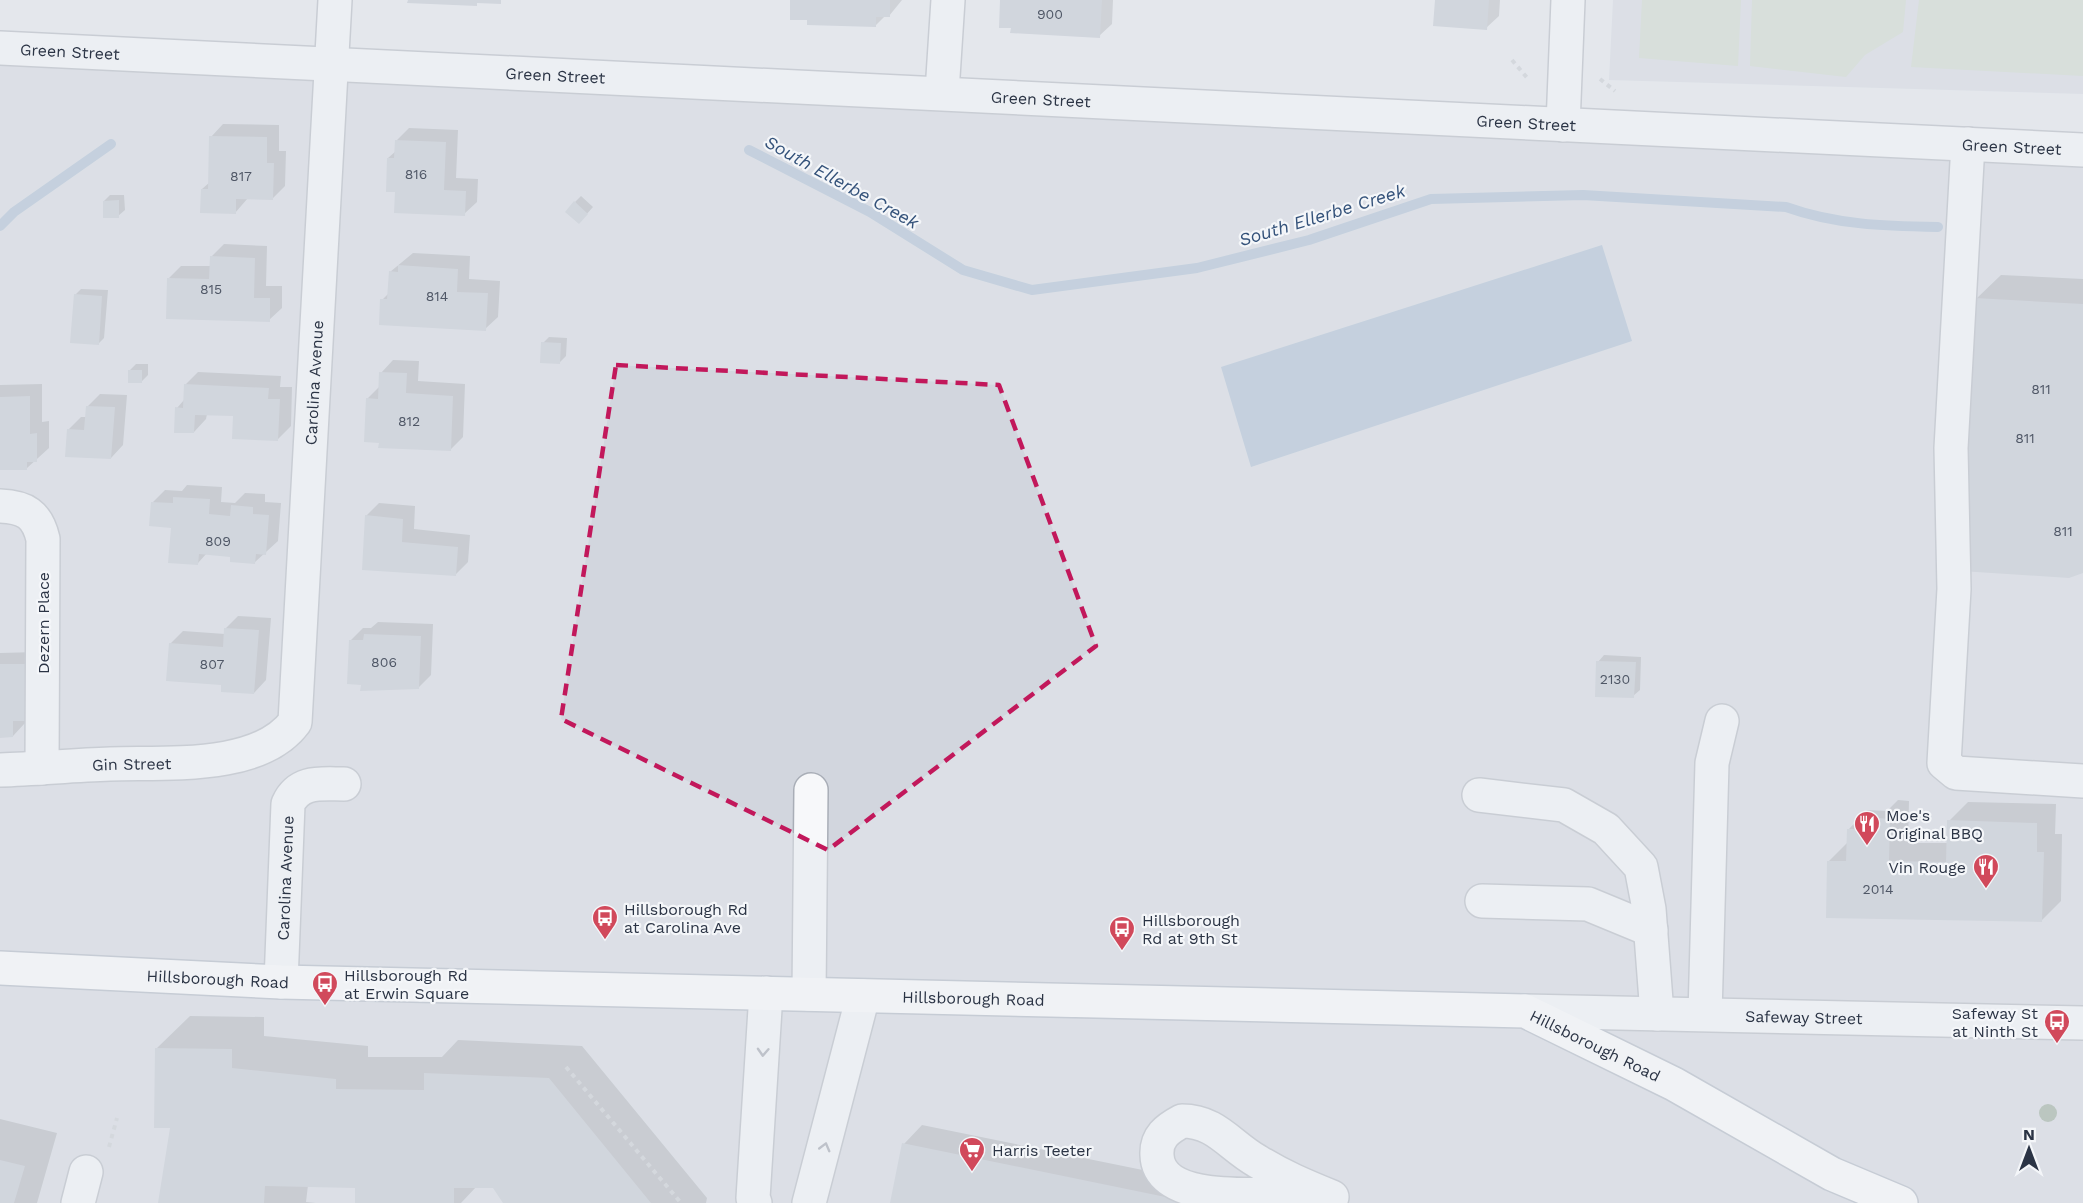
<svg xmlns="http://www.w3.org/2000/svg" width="2083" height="1203" font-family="'Work Sans',sans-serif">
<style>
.built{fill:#d2d6de}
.green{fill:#c9d6c5}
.water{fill:#9fb4cc}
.shadow{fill:#0003}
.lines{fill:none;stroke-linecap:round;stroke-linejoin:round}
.stream{stroke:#9fb4cc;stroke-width:10}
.building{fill:#bbc0ca}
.minor-casing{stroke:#a9aeb7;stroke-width:36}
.major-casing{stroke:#a3abb8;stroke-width:36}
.path{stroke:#c2c5cb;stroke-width:4;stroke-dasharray:4.5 4.5;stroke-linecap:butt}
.minor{stroke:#f7f8fa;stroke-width:33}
.major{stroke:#fff;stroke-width:33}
.tree{fill:#899d89}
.oneway{stroke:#9196a0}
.marked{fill:none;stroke:#c2185b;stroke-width:4.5;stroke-dasharray:12 8;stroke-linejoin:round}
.labels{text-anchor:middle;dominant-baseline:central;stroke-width:4.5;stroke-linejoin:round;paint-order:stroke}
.number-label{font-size:14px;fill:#4f5766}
.street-label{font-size:16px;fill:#2b3445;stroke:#f4f6f9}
.poi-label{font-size:16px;fill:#2b3445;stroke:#f4f6f9;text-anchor:start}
.water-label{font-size:18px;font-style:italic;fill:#34527a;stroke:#f4f6f9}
</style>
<rect width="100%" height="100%" fill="#e4e7ec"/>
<path class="built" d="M1613,0H2083V94L1609,80Z
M0,46L2083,148V1203H0Z"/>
<path class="green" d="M1642,0H1741L1738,66L1639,58Z
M1752,0H1906L1903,32L1865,55L1846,77L1750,66Z
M1919,0H2083V76L1911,67Z"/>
<path class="water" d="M1602,245L1632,341L1251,467L1221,367Z"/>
<path class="shadow" d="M792,0H902L889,16H885L875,26L809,19Z
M1002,0H1113L1112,24L1099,36L1013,27Z
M1436,0H1500L1499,16L1486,28Z
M223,124L279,125V151H286L285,186L272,199L248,198L235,213L202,189L210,182L211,137Z
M409,128L458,130L456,178L478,179L477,202L464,214L396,191L388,158L396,151L397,140Z
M110,195H124L125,210L118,216L104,201Z
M581,196L593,207L585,216L575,202Z
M224,244L267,246L266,286H282V308L269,320L169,278L181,266H211V257Z
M413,253L470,256L469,279L500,281L498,317L485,329L382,300L389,293L390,272Z
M2001,275L2083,279V569L1976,299Z
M81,289L108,290L104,338L98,344L75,295Z
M549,337L567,338L566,356L560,362L543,343Z
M393,360L419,361L418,381L465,384L463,437L450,450L367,399L380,386L381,373Z
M136,364H148V375L142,381L130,370Z
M198,372L281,376L280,387H292L291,426L278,439L234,415L207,414L206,419L194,432L177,408L184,400L185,385Z
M42,384V422L49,421V448L27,468H0V385Z
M100,394L127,395L123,445L111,458L68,430L81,417H86L87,407Z
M187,485L222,487L221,502L235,503L245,493L265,494V502L281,503L278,541L255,562L232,555L207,553L198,563L153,502L165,490L182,491Z
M379,503L415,506L414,529L470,535L468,562L455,575L363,569L366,516Z
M238,616L271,618L266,680L254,693L223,684L170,644L183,631L225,634V629Z
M378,622L433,624L431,675L418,688L362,684L351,640L363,628H371Z
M37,652L25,723L13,736H0V653Z
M1604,655L1641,657L1640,690L1633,696L1598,662Z
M1898,800L1909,801L1908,843H1948L1949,821L1968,802L2056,804L2055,834H2062L2061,901L2042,920L1829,861L1848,842L1849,829L1867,810L1887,811Z
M190,1016L264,1017V1036L368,1046V1057H442L458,1040L582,1046L707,1198L706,1203H505L494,1187L477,1186L461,1203H356L357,1186L308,1185L306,1202L316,1203H159L172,1126L157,1048Z
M0,1119L57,1133L37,1203H0Z
M922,1125L1280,1198L892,1203L904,1144Z"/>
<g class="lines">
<path class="stream" d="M749,150L870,212L963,270L1032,290L1197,268L1309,240L1431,199L1583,195L1786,207C1836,225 1885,226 1938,227
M0,226L14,212L111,144"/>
</g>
<path class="building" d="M408,0H501V4L477,3V6L407,3Z
M790,0H890V17H876V27L807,25V20H790Z
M1000,0H1102L1100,38L1010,33L1011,28H999Z
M1435,0H1489L1487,30L1433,26Z
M209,136L267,137V163H274L273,200L236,199V214L200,213L201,189H208Z
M395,140L446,142L444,190L466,191L465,216L394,213L395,192H386L387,158H394Z
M119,200V218H103V201Z
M574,201L588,214L579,224L565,212Z
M210,256L255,258L254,298H270V322L166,319L167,278L209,279Z
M398,265L458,269L457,292L488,293L486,331L379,325L380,299H387L389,271L398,272Z
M74,294L102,296L99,345L70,343Z
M1975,298L2083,304V573L2069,578L1961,571Z
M541,342L561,343L560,364L540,363Z
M128,370H142V383H128Z
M379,372L407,373L406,393L453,396L451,451L378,448L379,443L364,442L366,398L378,399Z
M184,384L269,388L268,399H280L278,441L232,439L233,416L195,415L194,433H174L175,407L183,408Z
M30,396V434L37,433V462H27V470H0V397Z
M86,406L115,407L111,459L65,457L67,429L84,430Z
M173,497L210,499L209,514L230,516L231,505L253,507V514L269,515L266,555L256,554L255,564L230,562V557L199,554L198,565L168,563L171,528L149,526L151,502L173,503Z
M365,515L403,519L402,542L458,547L456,576L362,570Z
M224,628L259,630L254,694L221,692V685L166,681L169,643L223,647Z
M364,634L421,636L419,689L360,691L361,685L347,684L349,640H363Z
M1596,661L1636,662L1634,698L1595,697Z
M0,664H25L26,721H13V737L0,738Z
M1878,818L1890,819L1889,861L1946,862L1947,820L2037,823V852H2044L2042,922L1826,918L1827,861H1846L1847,829H1877Z
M155,1048L232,1049V1068L336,1079V1089L424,1090V1073L549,1078L651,1203H503L493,1188H454V1203H355V1188L265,1186L264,1203H158L170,1128H154Z
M902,1143L1190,1202L1189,1203H890Z
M0,1160L25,1166L14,1203H0Z"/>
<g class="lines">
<defs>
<g id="minor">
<path id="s1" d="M0,48L2083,150"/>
<path d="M942,92L948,0"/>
<path d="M1563,125L1568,0"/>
<path d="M1968,144L1951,448L1954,589L1944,763L1956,773L2083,781"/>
<path d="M0,506C25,507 37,514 43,539L42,768"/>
<path id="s2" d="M0,770C37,769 73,765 110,764C164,762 259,771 295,722L335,0"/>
<path d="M1479,795L1564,805L1606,829L1641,867L1649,909L1657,1014"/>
<path d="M1482,901L1588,904L1651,930"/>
<path id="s3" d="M281,982L288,804C299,780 321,784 344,784"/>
<path d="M809,994L811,790"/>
<path id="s4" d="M1525,1011L2083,1023"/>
<path d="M1705,1014L1712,763L1722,721"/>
<path d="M1182,1121C1216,1121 1229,1145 1257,1161C1281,1176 1305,1186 1332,1197C1316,1196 1301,1194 1286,1194C1253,1194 1158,1203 1157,1155C1156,1137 1167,1129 1182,1121Z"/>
<path d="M78,1203L86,1172"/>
<path d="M755,1203L753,1198L766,993"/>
<path d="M809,1203L863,996"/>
</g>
<g id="major">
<path id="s5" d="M0,968L281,982L1525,1011L1674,1084L1832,1174L1901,1203"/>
</g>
</defs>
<use href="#minor" class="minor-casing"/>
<use href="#major" class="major-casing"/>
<path class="path" d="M1512,60L1529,80
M1600,79L1615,91
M566,1067L681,1203
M109,1147L117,1118"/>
<use href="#minor" class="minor"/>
<use href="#major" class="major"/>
</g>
<circle class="tree" cx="2048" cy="1113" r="9"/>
<defs><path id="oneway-chevron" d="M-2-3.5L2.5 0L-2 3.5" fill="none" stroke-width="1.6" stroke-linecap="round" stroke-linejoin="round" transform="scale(1.5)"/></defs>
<g class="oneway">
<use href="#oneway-chevron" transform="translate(763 1052) rotate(93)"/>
<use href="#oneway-chevron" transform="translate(825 1147) rotate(-75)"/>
</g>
<path d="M0 0H2083V1203H0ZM616,365L999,385L1096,646L828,850L561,719Z" fill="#e4e7ec" fill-opacity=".55" fill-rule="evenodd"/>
<path class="marked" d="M616,365L999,385L1096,646L828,850L561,719Z"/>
<defs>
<symbol id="restaurant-pin" viewBox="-11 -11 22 30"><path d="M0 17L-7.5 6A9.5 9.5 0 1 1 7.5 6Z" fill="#d1495b" stroke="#f4f6f9"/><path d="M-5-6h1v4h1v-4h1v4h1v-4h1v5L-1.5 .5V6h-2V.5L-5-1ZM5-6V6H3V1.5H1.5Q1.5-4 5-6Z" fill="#fff"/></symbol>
<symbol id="bus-pin" viewBox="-11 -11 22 30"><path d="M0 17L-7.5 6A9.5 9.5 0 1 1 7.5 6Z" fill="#d1495b" stroke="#f4f6f9"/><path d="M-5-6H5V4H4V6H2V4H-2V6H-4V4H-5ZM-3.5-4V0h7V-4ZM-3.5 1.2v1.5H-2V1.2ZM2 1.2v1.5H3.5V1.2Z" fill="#fff"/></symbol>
<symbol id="supermarket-pin" viewBox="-11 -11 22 30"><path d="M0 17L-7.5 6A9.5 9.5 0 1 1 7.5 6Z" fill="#d1495b" stroke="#f4f6f9"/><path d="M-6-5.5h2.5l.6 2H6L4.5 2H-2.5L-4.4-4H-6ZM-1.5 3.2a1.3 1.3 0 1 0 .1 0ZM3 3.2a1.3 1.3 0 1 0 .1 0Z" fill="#fff"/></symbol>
</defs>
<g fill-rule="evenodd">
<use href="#restaurant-pin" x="1852" y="809" width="30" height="40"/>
<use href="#restaurant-pin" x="1971" y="852" width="30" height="40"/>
<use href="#bus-pin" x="590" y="903" width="30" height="40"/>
<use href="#bus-pin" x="1107" y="914" width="30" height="40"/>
<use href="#bus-pin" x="310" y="969" width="30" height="40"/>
<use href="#bus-pin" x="2042" y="1007" width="30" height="40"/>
<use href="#supermarket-pin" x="957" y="1135" width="30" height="40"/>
</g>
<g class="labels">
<g class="number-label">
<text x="1050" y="14">900</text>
<text x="416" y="174">816</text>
<text x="241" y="176">817</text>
<text x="211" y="289">815</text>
<text x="437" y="296">814</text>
<text x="2041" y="389">811</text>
<text x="409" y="421">812</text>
<text x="2025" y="438">811</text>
<text x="2063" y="531">811</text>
<text x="218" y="541">809</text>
<text x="384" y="662">806</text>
<text x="212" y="664">807</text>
<text x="1615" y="679">2130</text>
<text x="1878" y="889">2014</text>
</g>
<g class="street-label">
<text stroke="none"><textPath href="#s1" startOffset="70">Green Street</textPath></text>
<text stroke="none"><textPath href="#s1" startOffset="556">Green Street</textPath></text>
<text stroke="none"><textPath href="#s1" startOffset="1042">Green Street</textPath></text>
<text stroke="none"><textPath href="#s1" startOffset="1528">Green Street</textPath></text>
<text stroke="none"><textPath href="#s1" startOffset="2014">Green Street</textPath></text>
<text stroke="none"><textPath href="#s2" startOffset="646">Carolina Avenue</textPath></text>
<text transform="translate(43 623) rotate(-90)">Dezern Place</text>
<text stroke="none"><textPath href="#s2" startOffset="132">Gin Street</textPath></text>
<text stroke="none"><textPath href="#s3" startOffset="104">Carolina Avenue</textPath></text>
<text stroke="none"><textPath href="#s5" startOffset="218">Hillsborough Road</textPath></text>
<text stroke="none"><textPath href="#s5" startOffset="974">Hillsborough Road</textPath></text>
<text stroke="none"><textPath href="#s4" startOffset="279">Safeway Street</textPath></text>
<text stroke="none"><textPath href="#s5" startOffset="1604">Hillsborough Road</textPath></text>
</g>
<g class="poi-label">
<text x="1886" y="815">Moe's<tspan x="1886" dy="18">Original BBQ</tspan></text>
<text x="1966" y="867" text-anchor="end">Vin Rouge</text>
<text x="624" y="909">Hillsborough Rd<tspan x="624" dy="18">at Carolina Ave</tspan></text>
<text x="1142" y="920">Hillsborough<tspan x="1142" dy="18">Rd at 9th St</tspan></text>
<text x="344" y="975">Hillsborough Rd<tspan x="344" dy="18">at Erwin Square</tspan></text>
<text x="2038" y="1013" text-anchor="end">Safeway St<tspan x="2038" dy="18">at Ninth St</tspan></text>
<text x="992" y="1150">Harris Teeter</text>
</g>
<g class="water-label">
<text transform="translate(842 182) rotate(29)">South Ellerbe Creek</text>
<text transform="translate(1322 215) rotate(-17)">South Ellerbe Creek</text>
</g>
</g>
<g transform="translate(2029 1149)" stroke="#f4f6f9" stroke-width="4.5" paint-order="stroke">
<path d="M0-4.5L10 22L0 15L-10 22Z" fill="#2b3445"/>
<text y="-9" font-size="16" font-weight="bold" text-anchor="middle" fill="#2b3445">N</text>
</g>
</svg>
